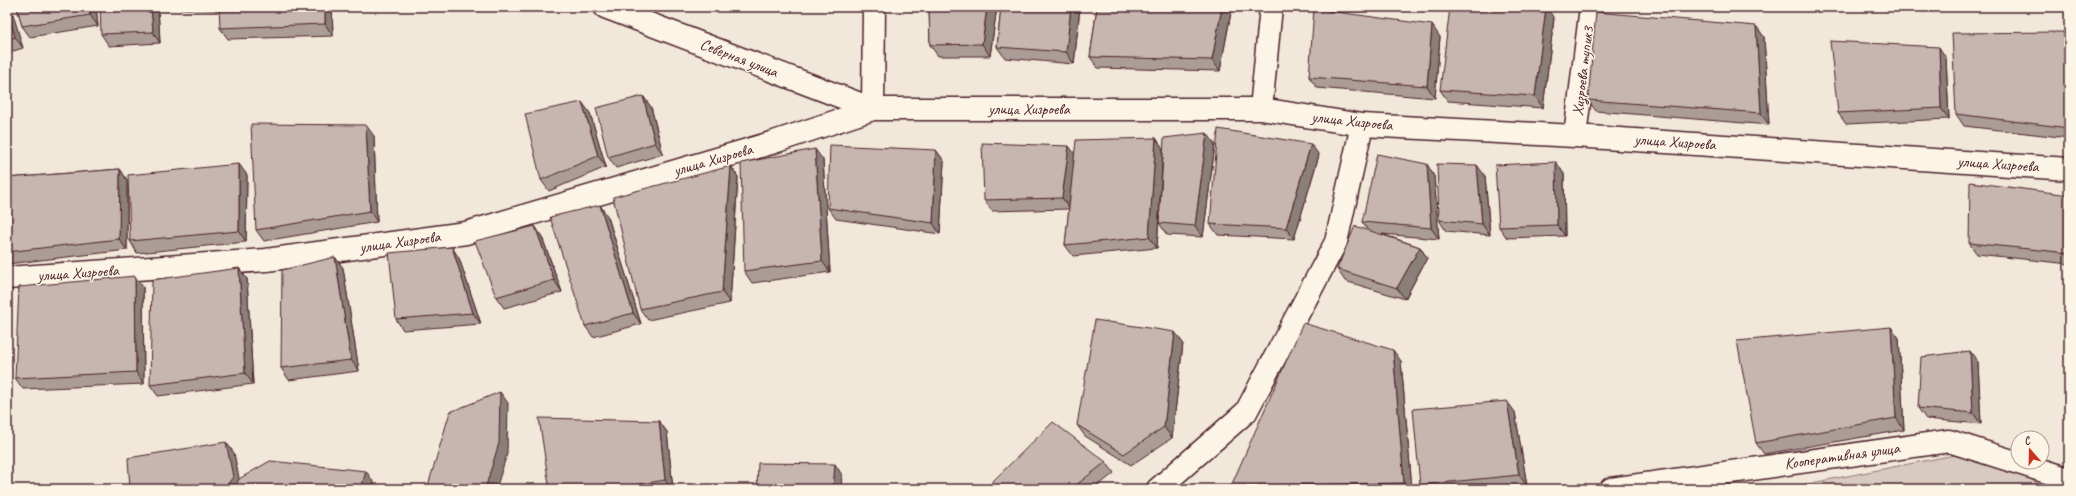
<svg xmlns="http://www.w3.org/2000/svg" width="2076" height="496" font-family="Caveat,sans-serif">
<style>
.green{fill:#d8cac0;stroke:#917476}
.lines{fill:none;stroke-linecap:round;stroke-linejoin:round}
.minor-casing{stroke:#4a1f2b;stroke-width:25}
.minor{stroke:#fcf5e5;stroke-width:22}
.wall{fill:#ab9d96;stroke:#4a1f2b}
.shaded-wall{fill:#8b7f7a;stroke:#4a1f2b}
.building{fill:#c7b6af;stroke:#4a1f2b}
.labels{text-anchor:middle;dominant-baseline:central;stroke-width:3;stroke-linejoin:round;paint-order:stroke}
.street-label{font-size:16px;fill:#4a1f2b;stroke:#fcf5e5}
</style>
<rect width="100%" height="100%" fill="#f1e8da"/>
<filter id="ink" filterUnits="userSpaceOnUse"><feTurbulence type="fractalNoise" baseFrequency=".025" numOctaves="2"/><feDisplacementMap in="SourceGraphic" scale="8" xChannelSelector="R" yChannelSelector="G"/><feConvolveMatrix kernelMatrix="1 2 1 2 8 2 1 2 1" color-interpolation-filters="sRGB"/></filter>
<g filter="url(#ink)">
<path class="green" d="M1980,450L2047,489H1781Z"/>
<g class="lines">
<defs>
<path id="minor" d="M605,7L873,109
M873,109L874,7
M1261,109L1271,7
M1575,136L1591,7
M7,278L266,260L466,233L771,143L873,109H1261L1362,125L1575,136L2069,169
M1158,489L1246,412L1336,242L1362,125
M1611,489L1949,441L2069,479"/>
</defs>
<use href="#minor" class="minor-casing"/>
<use href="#minor" class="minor"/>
</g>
<path class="wall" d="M7,7L23,48L7,53Z
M17,7H96L98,26L30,37L22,26Z
M158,7L160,43L109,46L101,34Z
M163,7H216V10L164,8Z
M332,7L333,36L228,39L220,28Z
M929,7H997L990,56H938L930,45Z
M1001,7H1080L1074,64L1005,58L997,47Z
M1097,7H1232L1220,71L1098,68L1090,57Z
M1320,7H1378L1377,11L1332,12L1440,37L1435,98L1317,88L1309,77L1322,10Z
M1554,18L1543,108L1448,101L1440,90Z
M1756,26L1764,37L1769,125L1596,111L1588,100Z
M2069,38V138L1964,126L1956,114Z
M1946,58L1949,119L1846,124L1838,113Z
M643,96L651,107L663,154L616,168L608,157Z
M590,113L606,167L549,191L541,180Z
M374,136L377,222L264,241L256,230Z
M1156,138L1163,149L1157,248L1073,256L1065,245L1069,209L992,211L984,200L1075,154Z
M1215,144L1203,237L1167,235L1159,223Z
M936,150L944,161L940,234L836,219L828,208Z
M1319,155L1294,239L1218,235L1210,224Z
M823,160L830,272L752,283L744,271Z
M1556,162L1564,174L1565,236L1507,238L1499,227Z
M731,166L738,177L730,303L648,320L640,309Z
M120,169L127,180V250L7,264V178Z
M247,175L246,242L137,253L130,241Z
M1434,176L1439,239L1382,234L1420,247L1427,258L1405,299L1345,281L1337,269L1367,229L1362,222Z
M1485,176L1490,235L1446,231L1439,220Z
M2069,195V264L1977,254L1969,243Z
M608,217L641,324L593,337L585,326Z
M535,226L542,237L562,292L504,308L496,297Z
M335,257L343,268L359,371L289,380L281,368Z
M459,258L481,324L403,330L396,319Z
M239,268L247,279L253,384L158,396L150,385Z
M143,287L144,384L23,389L15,378Z
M1891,327L1899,338L1904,430L1764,454L1756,443Z
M1183,343L1172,438L1131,465L1085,436L1077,425Z
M1401,361L1412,489H1234L1231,486Z
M1978,362L1981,424L1926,419L1918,408Z
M1515,412L1527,486L1498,489H1423L1420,485Z
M659,421L667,432L673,489H551Z
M1106,462L1114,473L1094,489H995L991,483Z"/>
<path class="shaded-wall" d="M7,7H11L23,48L15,37Z
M90,7H96L98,26L90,15Z
M151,7H158L160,43L153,32Z
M325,7H332L333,36L325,24Z
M987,7H997L990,56L982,44Z
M1071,7H1080L1074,64L1066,52Z
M1222,7H1232L1220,71L1212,60Z
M1375,7H1378L1377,11Z
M1546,7L1554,18L1543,108L1535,96Z
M1432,25L1440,37L1435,98L1427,86Z
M1756,26L1764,37L1769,125L1761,113Z
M2064,32L2069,38V58Z
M1939,47L1946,58L1949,119L1941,108Z
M643,96L651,107L663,154L655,143Z
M582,102L590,113L606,167L598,156Z
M366,125L374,136L377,222L370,211Z
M1207,133L1215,144L1203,237L1195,226Z
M1156,138L1163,149L1157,248L1149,237Z
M1311,144L1319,155L1294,239L1286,228Z
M1069,146L1077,157L1070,209L1062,198Z
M815,149L823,160L830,272L822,261Z
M936,150L944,161L940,234L933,223Z
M1556,162L1564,174L1565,236L1557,225Z
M239,164L247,175L246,242L239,231Z
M1427,164L1434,176L1439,239L1431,228Z
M1477,165L1485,176L1490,235L1482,224Z
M731,166L738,177L730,303L722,292Z
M120,169L127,180V250L119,239Z
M600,205L608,217L641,324L633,313Z
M535,226L542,237L562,292L554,280Z
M452,247L459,258L481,324L473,313Z
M1420,247L1427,258L1405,299L1397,288Z
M335,257L343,268L359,371L351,360Z
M239,268L247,279L253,384L245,373Z
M135,276L143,287L144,384L136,372Z
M7,294L11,300L7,331Z
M1891,327L1899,338L1904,430L1896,418Z
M1175,332L1183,343L1172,438L1164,427Z
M1393,350L1401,361L1412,489H1408L1404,483Z
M1970,351L1978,362L1981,424L1973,413Z
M500,392L508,403L507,454L496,489H485Z
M1507,401L1515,412L1527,486L1519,475Z
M659,421L667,432L673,489H671L665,480Z
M226,442L234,453L241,488L240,489H224Z
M835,464L842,475L841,489H833Z
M366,471L374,483L372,489H361Z"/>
<path class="building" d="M17,7H90V15L22,26Z
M100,7H151L153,32L101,34Z
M219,7H325V24L220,28Z
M929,7H987L982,44L930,45Z
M1001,7H1071L1066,52L997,47Z
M1097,7H1222L1212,60L1090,57Z
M1450,7H1546L1535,96L1440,90Z
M7,9L15,37L7,40Z
M1314,9L1432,25L1427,86L1309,77Z
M1596,12L1756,26L1761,113L1588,100Z
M2064,32L2069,58V128L1956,114L1952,33Z
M1830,41L1939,47L1941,108L1838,113Z
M643,96L655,143L608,157L596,108Z
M582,102L598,156L541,180L525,114Z
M251,124L366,125L370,211L256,230Z
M1218,129L1311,144L1286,228L1210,224Z
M1207,133L1195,226L1159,223L1164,138Z
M1156,138L1149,237L1065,245L1076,140Z
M982,143L1069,146L1062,198L984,200Z
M830,145L936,150L933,223L828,208Z
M815,149L822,261L744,271L741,163Z
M1377,154L1427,164L1431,228L1362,222Z
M1556,162L1557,225L1499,227L1495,165Z
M239,164V231L130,241L128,175Z
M1437,164L1477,165L1482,224L1439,220Z
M731,166L722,292L640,309L613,197Z
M120,169L119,239L7,252V178Z
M1970,182L2069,195V253L1969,243Z
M600,205L633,313L585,326L550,217Z
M535,226L554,280L496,297L475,241Z
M1355,226L1420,247L1397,288L1337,269Z
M452,247L473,313L396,319L389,253Z
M335,257L351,360L281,368L282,270Z
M239,268L245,373L150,385L152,280Z
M135,276L136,372L15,378L19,287Z
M1095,320L1175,332L1164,427L1124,454L1077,425Z
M1303,323L1393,350L1404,483L1231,486Z
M1891,327L1896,418L1756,443L1737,341Z
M1970,351L1973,413L1918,408L1921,357Z
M500,392L499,443L485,489H427L450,412Z
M1507,401L1519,475L1420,485L1413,409Z
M539,418L659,421L665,480L612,489H551L549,485Z
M1053,422L1106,462L1071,489H1000L991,483Z
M226,442L233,477L224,489H130L128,458Z
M270,461L366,471L361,489H234L239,479Z
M758,463L835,464L833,489H757Z"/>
</g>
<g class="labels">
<g class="street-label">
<text transform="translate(739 58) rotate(21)">Северная улица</text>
<text transform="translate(1583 71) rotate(-83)">Хизроева тупик3</text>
<text x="1029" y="109">улица Хизроева</text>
<text transform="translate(1352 121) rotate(6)">улица Хизроева</text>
<text transform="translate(1675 142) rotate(4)">улица Хизроева</text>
<text transform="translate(713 160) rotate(-16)">улица Хизроева</text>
<text transform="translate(1998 164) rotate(4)">улица Хизроева</text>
<text transform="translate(400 242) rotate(-8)">улица Хизроева</text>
<text transform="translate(78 273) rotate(-4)">улица Хизроева</text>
<text transform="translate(1842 456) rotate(-8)">Кооперативная улица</text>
</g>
</g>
<rect width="2076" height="496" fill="none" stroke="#fcf5e5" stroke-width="24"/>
<rect x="12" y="12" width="2052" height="472" fill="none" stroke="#4a1f2b" stroke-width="1.5" filter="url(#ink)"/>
<g transform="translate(2030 450) rotate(340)"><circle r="19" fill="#fcf5e5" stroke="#b59f9b"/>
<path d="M0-3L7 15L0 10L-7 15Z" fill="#c8321e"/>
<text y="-6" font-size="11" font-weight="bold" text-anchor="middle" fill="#4a1f2b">С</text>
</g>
</svg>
